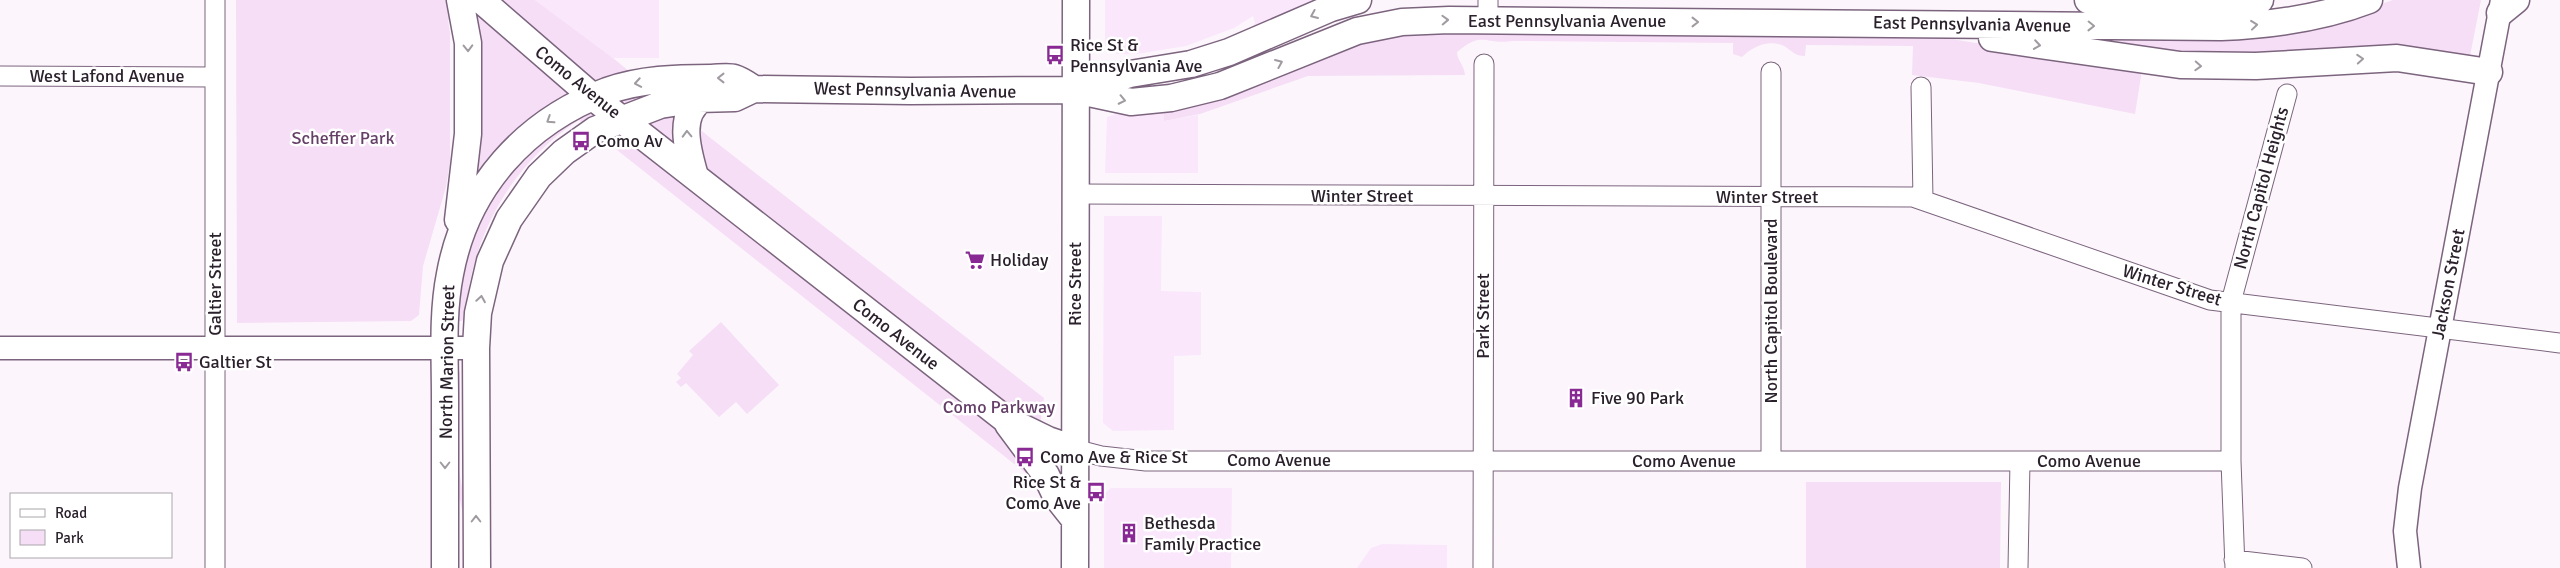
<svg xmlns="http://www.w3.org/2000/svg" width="2560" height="568" font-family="Signika,sans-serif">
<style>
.built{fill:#fae7fc}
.green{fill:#f5def6}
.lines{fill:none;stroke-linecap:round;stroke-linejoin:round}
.minor-casing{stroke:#7c647e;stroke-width:21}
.tertiary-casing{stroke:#7c647e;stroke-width:25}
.secondary-casing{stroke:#7c647e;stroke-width:29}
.minor{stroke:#fff;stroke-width:19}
.tertiary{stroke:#fff;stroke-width:22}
.secondary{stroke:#fff;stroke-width:26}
.oneway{stroke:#a09ba0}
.labels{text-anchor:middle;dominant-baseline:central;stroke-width:5;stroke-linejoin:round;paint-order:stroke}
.street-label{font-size:18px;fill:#2b212c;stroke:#fff}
.poi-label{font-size:18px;fill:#2b212c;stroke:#fff;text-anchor:start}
.park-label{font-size:18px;fill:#653f68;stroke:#fff}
</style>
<rect width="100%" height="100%" fill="#fcf6fc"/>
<path class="built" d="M535,0H659V58H613Z
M1105,0H1324L1250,30L1255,23L1253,16L1234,28L1186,46L1137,54H1117L1105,44Z
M1163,109L1164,121L1198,115V173H1105L1107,117L1116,114Z
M1104,216H1162L1161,291L1201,292V355L1174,356V430L1113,431L1103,423Z
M1111,488H1232L1231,568H1104V494Z
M1382,544L1447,545V568H1357L1371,548Z"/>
<path class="green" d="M236,0H535L613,58L708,136L1044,398L1032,478L579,120C510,165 472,235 465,316L462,321H457L454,319L474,182L475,41L448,20L450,33V162L446,187L423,266L419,315L411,321L237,323Z
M2393,0H2481L2470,56H2189L2062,36L2343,17Z
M1408,31L1927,35L2142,70L2135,114L1979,83L1912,75L1913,46L1806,45L1805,56C1795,56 1792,51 1784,46C1769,39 1753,46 1742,57L1733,54V43L1513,41C1484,45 1483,30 1457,52C1457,61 1464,64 1465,75L1308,76L1200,114L1164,121L1163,109L1347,44Z
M721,322L779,385L747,414L736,402L719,417L686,383L681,387L676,382L681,378L677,374L693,355L689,351Z
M457,369L460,372L459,471L465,504L464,553L463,513L456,485Z
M1806,482H2001L2000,568H1806Z"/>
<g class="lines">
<defs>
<path id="minor" d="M1488,0V20
M1771,72V461
M0,76L214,77
M1921,87L1923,200
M1075,194L1913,197L2210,300L2560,343
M1074,449L1101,456L1146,461H2231
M2234,560L2302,568
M215,568V0
M1483,568L1484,64
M2018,568L2020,461
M2235,568L2231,461V302L2287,94"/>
<path id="tertiary" d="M0,348H476
M2409,568L2405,531L2410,488L2502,0"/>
<path id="secondary" d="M481,0L593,97L1005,419L1048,440L1074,449
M2088,0L2222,4L2260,0
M2500,13L2516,0
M1992,38L2180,65L2256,66L2397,58L2489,72
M1075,90L1131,102L1171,98L1220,86L1357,31L1402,22L1449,20L2221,27C2271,25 2322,18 2369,0
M695,176C688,152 676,112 704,98
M458,220L468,134V43L460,0
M1008,424L1046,475L1056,496L1075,520
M445,568C445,511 445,455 445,398C445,357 442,314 450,274C466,187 525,122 607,91C641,79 676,78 711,78C718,78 728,76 734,78C741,80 748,85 754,89
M477,568L476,348L478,313L490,261L509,219L539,176L564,152L595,130L660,105L698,99L735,98L754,89L910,91L1075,90L1130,74L1191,64L1229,52L1331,8L1358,0
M1075,568L1076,0"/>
</defs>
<use href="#minor" class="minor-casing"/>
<use href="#tertiary" class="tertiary-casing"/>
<use href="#secondary" class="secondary-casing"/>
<use href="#minor" class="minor"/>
<use href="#tertiary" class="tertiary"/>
<use href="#secondary" class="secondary"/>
</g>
<defs><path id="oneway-chevron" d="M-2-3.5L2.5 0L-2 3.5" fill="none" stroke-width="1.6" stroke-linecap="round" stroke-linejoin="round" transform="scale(1.25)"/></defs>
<g class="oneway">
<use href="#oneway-chevron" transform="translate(1314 15) rotate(157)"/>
<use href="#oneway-chevron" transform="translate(1445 20) rotate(-2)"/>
<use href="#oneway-chevron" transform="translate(1695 22)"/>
<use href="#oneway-chevron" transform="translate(2254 25) rotate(-6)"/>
<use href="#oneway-chevron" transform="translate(2091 26) rotate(1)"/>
<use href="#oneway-chevron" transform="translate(2037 45) rotate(8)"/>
<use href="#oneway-chevron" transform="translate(468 48) rotate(89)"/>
<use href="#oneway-chevron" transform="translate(2360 59) rotate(-4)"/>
<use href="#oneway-chevron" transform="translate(1279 63) rotate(-23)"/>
<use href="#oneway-chevron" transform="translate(2198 66) rotate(3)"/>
<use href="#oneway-chevron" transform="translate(721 78) rotate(-180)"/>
<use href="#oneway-chevron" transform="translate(638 83) rotate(170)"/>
<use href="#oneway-chevron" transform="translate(1122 100) rotate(12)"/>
<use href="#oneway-chevron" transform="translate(550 120) rotate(147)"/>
<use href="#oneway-chevron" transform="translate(687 134) rotate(-92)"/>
<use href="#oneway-chevron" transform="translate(481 299) rotate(-81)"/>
<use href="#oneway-chevron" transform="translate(445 465) rotate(90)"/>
<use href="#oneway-chevron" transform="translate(476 519) rotate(-90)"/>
</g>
<defs>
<symbol id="bus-bare" viewBox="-9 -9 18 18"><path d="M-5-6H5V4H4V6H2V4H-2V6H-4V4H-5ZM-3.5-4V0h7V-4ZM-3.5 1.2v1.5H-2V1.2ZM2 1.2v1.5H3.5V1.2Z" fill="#892993" stroke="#fff" stroke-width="2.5" paint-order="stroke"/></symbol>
<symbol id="supermarket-bare" viewBox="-9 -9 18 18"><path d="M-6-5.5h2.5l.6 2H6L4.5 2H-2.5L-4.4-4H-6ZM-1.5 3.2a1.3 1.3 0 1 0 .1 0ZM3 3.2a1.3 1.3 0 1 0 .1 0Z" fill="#892993" stroke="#fff" stroke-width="2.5" paint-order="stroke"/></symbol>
<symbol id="building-bare" viewBox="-9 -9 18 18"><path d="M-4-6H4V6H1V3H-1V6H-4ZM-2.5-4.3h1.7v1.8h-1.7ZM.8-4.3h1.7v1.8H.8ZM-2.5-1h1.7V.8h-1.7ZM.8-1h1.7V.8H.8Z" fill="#892993" stroke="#fff" stroke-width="2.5" paint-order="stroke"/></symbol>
</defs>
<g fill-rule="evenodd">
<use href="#bus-bare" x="1041" y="41" width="28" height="28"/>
<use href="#bus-bare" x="567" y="127" width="28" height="28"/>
<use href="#supermarket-bare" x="961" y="246" width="28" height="28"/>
<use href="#bus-bare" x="170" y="348" width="28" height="28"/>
<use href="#building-bare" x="1562" y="384" width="28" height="28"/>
<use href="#bus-bare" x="1011" y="443" width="28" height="28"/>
<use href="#bus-bare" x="1082" y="478" width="28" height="28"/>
<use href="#building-bare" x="1115" y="519" width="28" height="28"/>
</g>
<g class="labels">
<g class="street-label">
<text x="1567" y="21">East Pennsylvania Avenue</text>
<text transform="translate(1972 24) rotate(1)">East Pennsylvania Avenue</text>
<text x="107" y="76">West Lafond Avenue</text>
<text transform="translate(578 82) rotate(39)">Como Avenue</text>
<text transform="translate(915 90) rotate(1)">West Pennsylvania Avenue</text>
<text transform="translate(2261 188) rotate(-75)">North Capitol Heights</text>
<text x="1362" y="196">Winter Street</text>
<text x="1767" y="197">Winter Street</text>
<text transform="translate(215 284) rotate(-90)">Galtier Street</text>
<text transform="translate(1075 284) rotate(-90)">Rice Street</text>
<text transform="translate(2448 284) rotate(-79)">Jackson Street</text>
<text transform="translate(2172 285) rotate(17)">Winter Street</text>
<text transform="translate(1771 311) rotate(-90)">North Capitol Boulevard</text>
<text transform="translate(1483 316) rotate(-90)">Park Street</text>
<text transform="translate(896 334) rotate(38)">Como Avenue</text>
<text transform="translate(447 362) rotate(-89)">North Marion Street</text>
<text x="1279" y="460">Como Avenue</text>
<text x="1684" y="461">Como Avenue</text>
<text x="2089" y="461">Como Avenue</text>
</g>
<g class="poi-label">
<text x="1070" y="45">Rice St &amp;<tspan x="1070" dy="21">Pennsylvania Ave</tspan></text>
<text x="596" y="141">Como Av</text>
<text x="990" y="260">Holiday</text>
<text x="199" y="362">Galtier St</text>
<text x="1591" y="398">Five 90 Park</text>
<text x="1040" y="457">Como Ave &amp; Rice St</text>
<text x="1081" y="482" text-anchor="end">Rice St &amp;<tspan x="1081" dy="21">Como Ave</tspan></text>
<text x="1144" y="523">Bethesda<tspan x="1144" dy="21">Family Practice</tspan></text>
</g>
<g class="park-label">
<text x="343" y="138">Scheffer Park</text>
<text x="999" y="407">Como Parkway</text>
</g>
</g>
<rect x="10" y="493" width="162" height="65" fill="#ffffff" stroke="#aaa6ab"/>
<rect x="20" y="509" width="25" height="8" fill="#ffffff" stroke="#aaa6ab"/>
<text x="55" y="518" font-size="15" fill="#2b212c">Road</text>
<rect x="20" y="530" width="25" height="15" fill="#f5def6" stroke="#aaa6ab"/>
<text x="55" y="543" font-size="15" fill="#2b212c">Park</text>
</svg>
